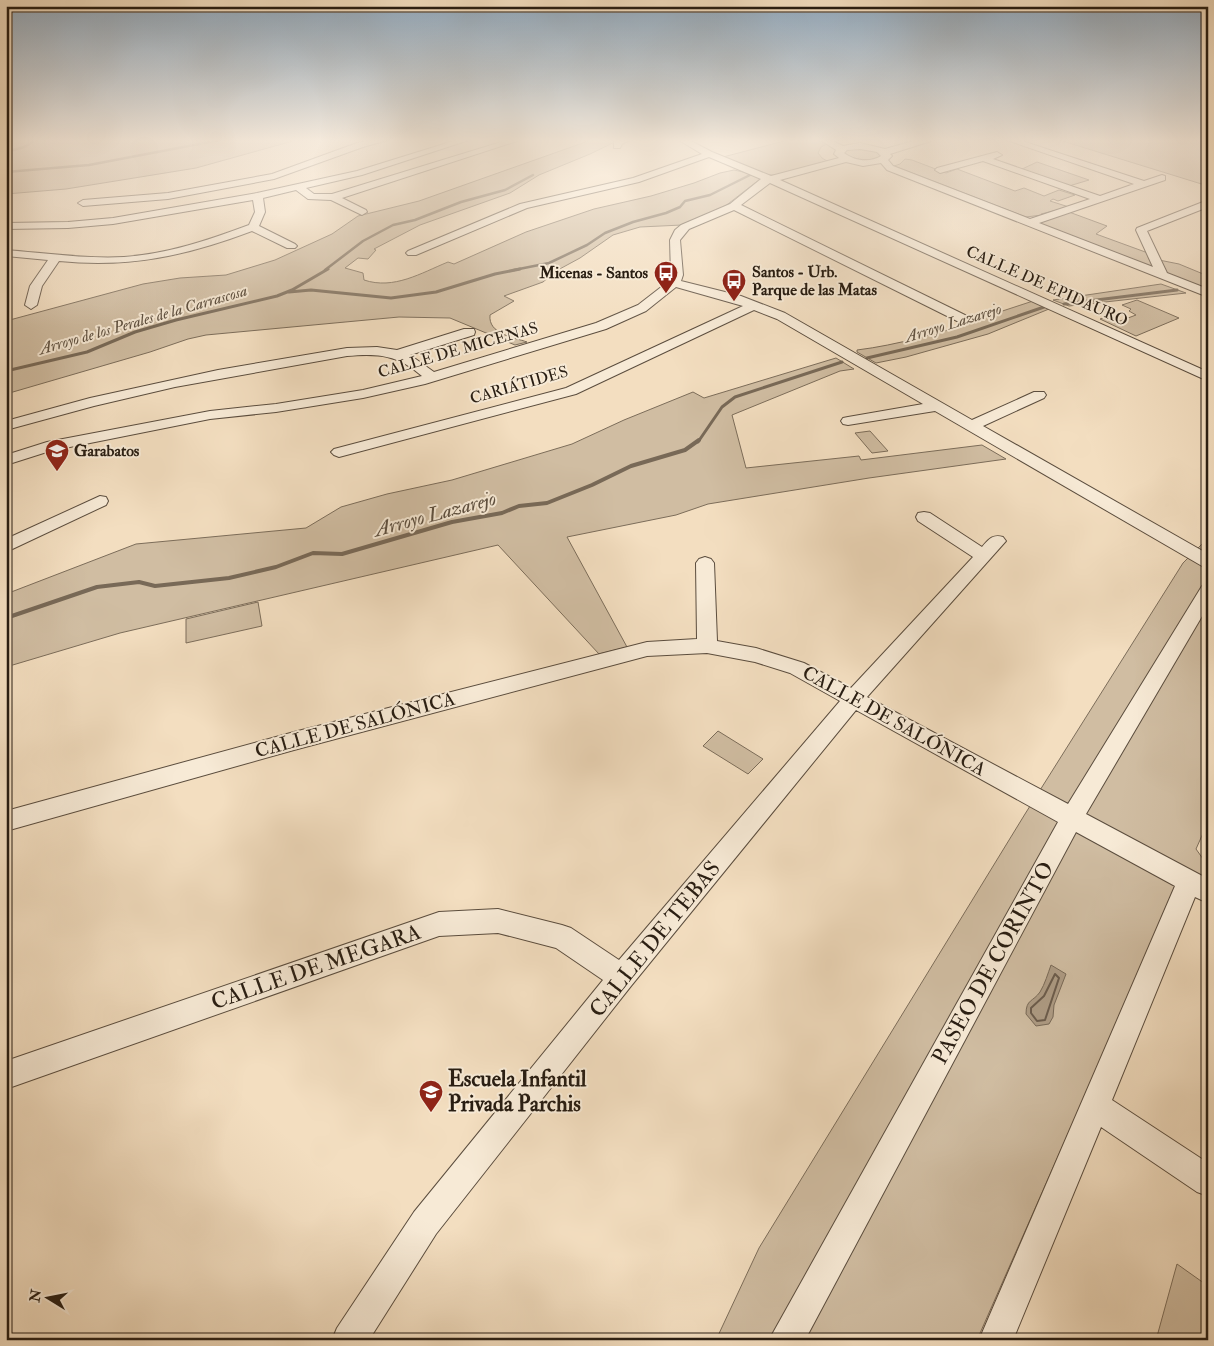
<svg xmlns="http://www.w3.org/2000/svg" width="1214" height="1346" font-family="'IM FELL Double Pica',serif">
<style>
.green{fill:#d0bda2;stroke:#7c6d5a}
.water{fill:#ae9c85;stroke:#786957}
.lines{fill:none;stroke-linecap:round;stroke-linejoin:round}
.shore{stroke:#6b5c4c;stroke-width:2}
.stream-far2{stroke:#786957;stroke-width:2.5}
.stream-far1{stroke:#786957;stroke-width:3}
.stream{stroke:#786957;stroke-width:4}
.minor-casing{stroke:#5b4d3e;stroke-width:2}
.minor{fill:#f7ead6;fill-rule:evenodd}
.labels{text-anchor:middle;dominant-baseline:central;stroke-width:4;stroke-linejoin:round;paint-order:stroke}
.far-poi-label{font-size:16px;font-weight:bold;fill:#281d12;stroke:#f7ead6;text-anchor:start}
.far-street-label{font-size:16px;fill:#281d12;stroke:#f7ead6}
.far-water-label{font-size:16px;font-style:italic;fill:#5e5040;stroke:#f7ead6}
.street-label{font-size:19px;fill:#281d12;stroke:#f7ead6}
.water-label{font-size:20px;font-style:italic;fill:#5e5040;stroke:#f7ead6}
.near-street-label{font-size:22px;fill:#281d12;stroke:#f7ead6}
.near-poi-label{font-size:22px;font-weight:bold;fill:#281d12;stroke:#f7ead6;text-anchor:start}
</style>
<rect width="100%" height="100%" fill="#f3dec0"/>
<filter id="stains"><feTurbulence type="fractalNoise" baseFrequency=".004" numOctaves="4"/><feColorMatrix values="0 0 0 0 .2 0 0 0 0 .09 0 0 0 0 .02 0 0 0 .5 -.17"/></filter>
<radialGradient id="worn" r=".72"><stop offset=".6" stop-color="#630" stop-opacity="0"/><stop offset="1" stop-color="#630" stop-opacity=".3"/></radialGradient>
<path class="green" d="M6,139H300L196,168L66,189L6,194Z
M594,139H621L590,154L539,175L510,193L420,225L374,249L376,250L368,259L358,258L345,268L363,273L364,280C394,290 421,273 448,262L454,264L526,232L594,209L651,196L694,183L720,173L734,170L752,174L760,179L724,207L682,225L640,227L613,235L580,258L556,271L543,282L504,296L514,301L490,315C488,334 513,337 527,342L515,345L450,318L399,317L206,335L188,339L150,352L6,394V321L143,284L180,278L226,275L275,260L332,234L358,216L419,201Z
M792,139H815L827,144L821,147L818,153L822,158L827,161L775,175H767L723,157Z
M1056,139H1208V186Z
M853,148L876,150L883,156C869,162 859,160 845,155V151Z
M905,159L912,160L946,173L957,169L1015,191L1024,188L1044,196L1059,190L1075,195L1058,201L1053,199L1050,201L1069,207L1041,214L1042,215L1026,217L894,166L900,164Z
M1037,162L1089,180L1069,186L1020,170Z
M1069,212L1107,226L1096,234L1148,253L1155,268L1036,223Z
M1159,260L1179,264L1208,276V289L1167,273Z
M1161,284L1186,293L1069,306L1053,300Z
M1137,300L1179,318L1136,336L1100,319L1108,316L1120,321L1136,315L1129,311L1131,309L1122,305Z
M1033,301L1049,309L988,334L906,357L876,363L857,352V350C898,345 937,333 976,322L975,320Z
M836,358L854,369L840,371L732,415L746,468L859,456L861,460L982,445L1006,459L869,478L708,504L676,515L567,537L627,647L599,654L498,545L120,633L6,667V594L136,544L306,528L341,507L387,494L452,480L572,444L624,420L693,392L704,398Z
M870,431L888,451L872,453L855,433Z
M1208,538V822L1196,849L1208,866V874L1176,889L977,1340H716L759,1248L1025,814L1183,563Z
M258,602L262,626L186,643V619Z
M718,731L763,759L748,774L703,746Z
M1177,1264L1208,1286V1340H1156Z"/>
<path class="water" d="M1051,965L1066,974L1054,1005L1053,1017L1049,1024L1036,1026L1026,1014C1026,999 1033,1002 1040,992C1045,984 1048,973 1051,965Z"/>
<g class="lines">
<path class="shore" d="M1055,974L1059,978L1045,1020L1037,1021L1031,1013V1008L1044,996Z"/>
<path class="stream-far2" d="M6,152L24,147L38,139
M6,172L89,165L225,139
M325,270L363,241L393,225L415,220L461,202L505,190L533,175
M514,270L549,263L587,245L605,233L633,222L666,213L680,207L685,201L710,195L750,175"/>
<path class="stream-far1" d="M289,292L311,290L391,298L436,292L495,274L520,269
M1064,304L1177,290
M867,358L957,337L1044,307
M6,371L87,352L135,332L176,320L277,296L292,290L328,269
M698,442L722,407L735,397L842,362"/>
<path class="stream" d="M6,618L97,587L139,582L155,586L229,578L276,567L313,553L342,554L452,522L502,513L519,506L547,503L592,485L631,466L685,450L699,440"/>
<defs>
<path id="minor" d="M377,139H391L363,147L274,179L168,199L83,206L78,203L83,200L168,193L272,174L357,143Z
M460,139H472L362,175L306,188L314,194H332L511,139H523L342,198L366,210L367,212L362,215L331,200L308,199L296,190L263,198L265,212L259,226L295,244L297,246L295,248H287L252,231C186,256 130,268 59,261L42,286L37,305L31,309L25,305L30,286L48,260L6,256V250C45,253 85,259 124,257C167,254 209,240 249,225L255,212L253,200L113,224L68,228L6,229V223L68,222L113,218L257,193L357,171Z
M620,139H632L622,144L620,148H614V142Z
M677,139H687L712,152L771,176L839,158L834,154L836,150L819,139H829L843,146L860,143L885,149L920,139H932L931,141L890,154L892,156L888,160L893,166L1030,219L1090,199L983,161L940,173L935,170L937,168L997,152L1002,155L993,159L1100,196L1134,184L1004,139H1016L1144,181L1162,175L1165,176V180L1039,223L1153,267L1136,230L1137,228L1208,200V207L1147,231L1167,273L1208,289V297L887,170L881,163L863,166L846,162L780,180L1208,372V381L770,183L741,205L969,317L971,320L969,323H961L734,210L689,229L680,240L683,275L681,281L741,296L785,313L972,420L1034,392H1044L1046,395L1044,398L983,426L1208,554V568L1202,566L935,411L848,425L843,424L841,421L843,418L848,417L923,404L777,319L754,310L576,394L339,457L334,455L331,452L334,449L566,388L743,306L676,287L646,311L606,329L425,384L363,398L276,412L210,419L50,451L6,465V455L47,442L210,411L276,404L363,390L422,376C398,355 379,353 347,356L175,387L94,406L6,430V421L90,398L218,370L347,348L377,347L397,350L464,329H474L475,332L474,335L410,355L434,372L596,323L638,305L669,281L671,275L670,240L675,230L681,225L730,204L761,179L709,157L639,182L527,208L416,255H408L406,253L408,251L520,204L633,178L702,154ZM860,149L877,152L881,156C869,163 855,161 844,153L847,150Z
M100,496L106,497L108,501L106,505L6,552V539Z
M924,512L930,513L982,547C989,539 993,534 1003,537L1006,541L867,697L1068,804L1202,586L1208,584V606L1086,814L1208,879V903L1195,897L1112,1100L1208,1163V1196L1197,1192L1101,1127L1013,1340H979L1175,886L1076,832L805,1340H769L1058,822L856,710L631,986L436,1234L369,1340H332L337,1328L414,1212L603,980L556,948L498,933L439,936L6,1089V1061L439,912L498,909L562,925L571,928L619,960L840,701L790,673L755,662L707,653L647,656L294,750L6,831V811L294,732L647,642L697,639L696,563L699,559L705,557L711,559L714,563L717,641L756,648L804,663L851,688L973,557L918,521L916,517L918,513Z"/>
</defs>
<use href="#minor" class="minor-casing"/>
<use href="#minor" class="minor"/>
</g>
<linearGradient id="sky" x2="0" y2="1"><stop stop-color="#91aac0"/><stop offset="0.43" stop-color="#faf0e3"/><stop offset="1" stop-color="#faf0e3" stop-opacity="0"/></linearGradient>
<rect width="1214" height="327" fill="url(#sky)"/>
<defs>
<symbol id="bus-pin" viewBox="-11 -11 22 30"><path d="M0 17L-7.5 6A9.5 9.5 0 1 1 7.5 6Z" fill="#8f2418" stroke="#f7ead6"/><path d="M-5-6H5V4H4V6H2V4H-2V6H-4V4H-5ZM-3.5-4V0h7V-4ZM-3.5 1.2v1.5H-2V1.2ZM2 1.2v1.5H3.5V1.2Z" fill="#fff"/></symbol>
<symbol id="school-pin" viewBox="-11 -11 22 30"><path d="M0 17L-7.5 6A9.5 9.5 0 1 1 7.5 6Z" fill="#8f2418" stroke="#f7ead6"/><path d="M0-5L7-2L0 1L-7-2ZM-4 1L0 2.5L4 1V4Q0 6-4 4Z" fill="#fff"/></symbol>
</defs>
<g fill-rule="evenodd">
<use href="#bus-pin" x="652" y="259" width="28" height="38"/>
<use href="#bus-pin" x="720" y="267" width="28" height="38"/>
<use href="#school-pin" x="43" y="437" width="28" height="38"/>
<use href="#school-pin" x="417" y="1078" width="28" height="38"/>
</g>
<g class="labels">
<g class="far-poi-label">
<text x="752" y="272">Santos - Urb.<tspan x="752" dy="18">Parque de las Matas</tspan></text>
<text x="648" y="273" text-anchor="end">Micenas - Santos</text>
<text x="74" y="451">Garabatos</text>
</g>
<g class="far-street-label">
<text transform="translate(1047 286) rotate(24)">CALLE DE EPIDAURO</text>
<text transform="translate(458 350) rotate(-16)">CALLE DE MICENAS</text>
<text transform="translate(519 385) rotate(-16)">CARIÁTIDES</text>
</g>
<g class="far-water-label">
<text transform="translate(143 320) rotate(-16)">Arroyo de los Perales de la Carrascosa</text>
<text transform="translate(953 323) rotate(-17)">Arroyo Lazarejo</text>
</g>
<g class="street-label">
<text transform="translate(894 721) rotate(29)">CALLE DE SALÓNICA</text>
<text transform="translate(355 725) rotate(-15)">CALLE DE SALÓNICA</text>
</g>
<g class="water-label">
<text transform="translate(435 514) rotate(-15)">Arroyo Lazarejo</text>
</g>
<g class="near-street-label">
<text transform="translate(655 939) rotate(-51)">CALLE DE TEBAS</text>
<text transform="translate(993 963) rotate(-61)">PASEO DE CORINTO</text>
<text transform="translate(316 967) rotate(-19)">CALLE DE MEGARA</text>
</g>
<g class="near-poi-label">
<text x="448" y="1079">Escuela Infantil<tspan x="448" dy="25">Privada Parchis</tspan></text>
</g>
</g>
<rect width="1214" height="1346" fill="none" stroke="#f3dec0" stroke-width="25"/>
<rect x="8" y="8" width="1199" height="1331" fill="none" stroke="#281d12" stroke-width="2.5"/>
<rect x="12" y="12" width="1189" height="1321" fill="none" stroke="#281d12"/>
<g transform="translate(48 1298) rotate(280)" stroke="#f7ead6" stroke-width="4" paint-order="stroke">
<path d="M0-4L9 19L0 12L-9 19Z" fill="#281d12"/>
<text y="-8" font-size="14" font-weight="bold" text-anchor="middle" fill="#281d12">N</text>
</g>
<rect width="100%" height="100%" filter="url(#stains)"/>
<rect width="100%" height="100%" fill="url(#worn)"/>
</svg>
